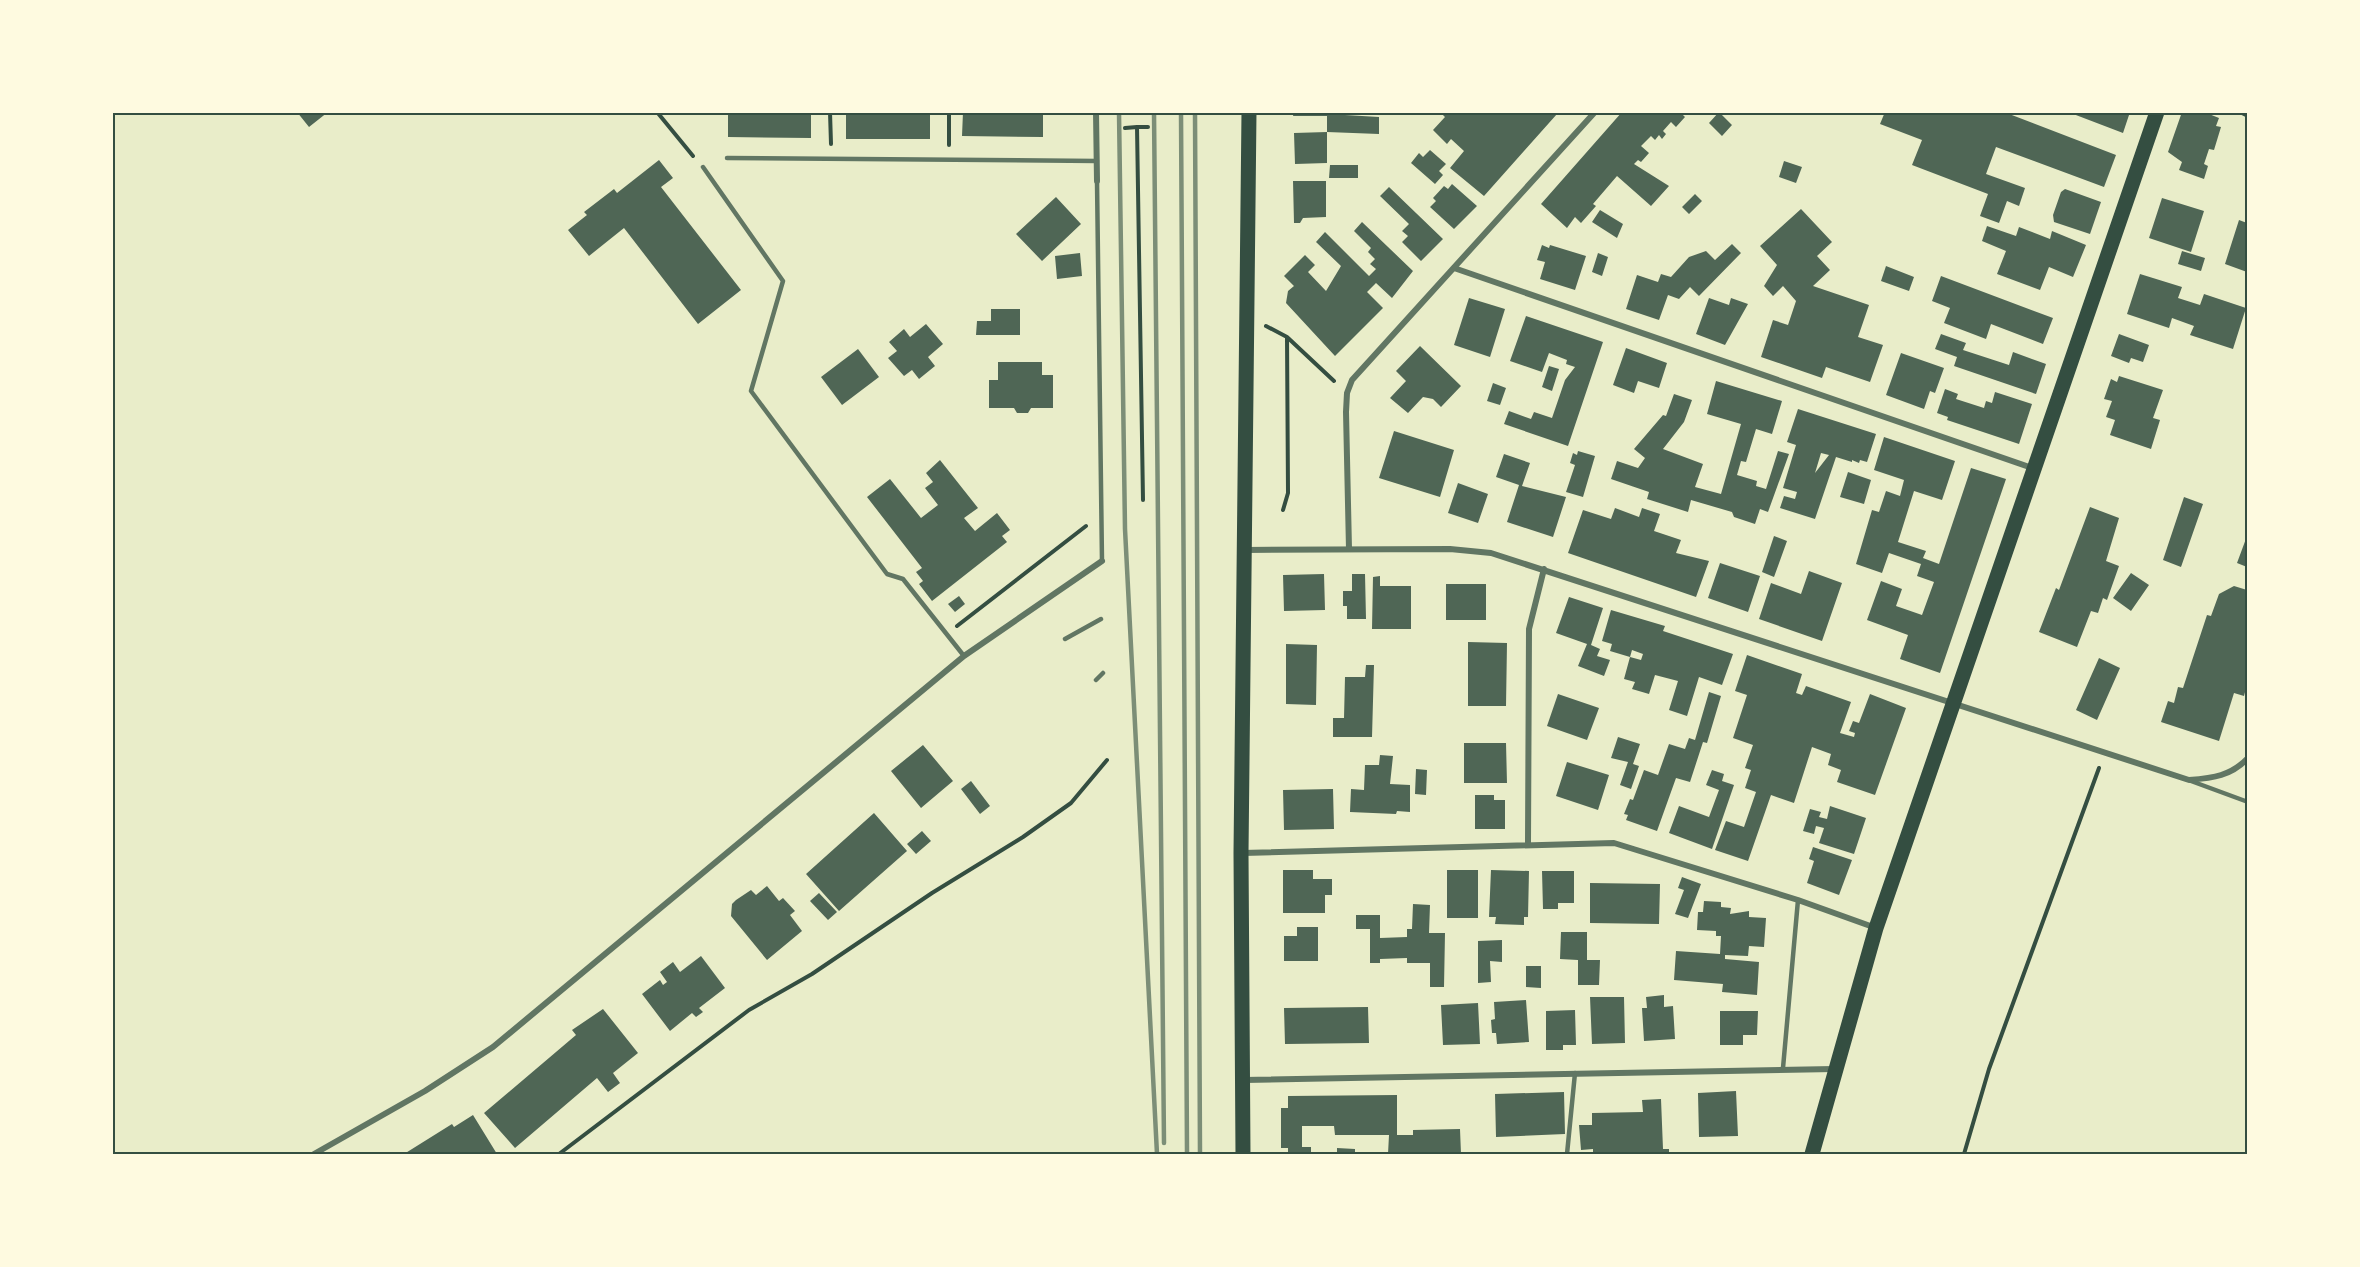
<svg xmlns="http://www.w3.org/2000/svg" width="2360" height="1267" font-family="'Space Grotesk',sans-serif">
<style>
.building{fill:#4f6655;fill-rule:evenodd}
.lines{fill:none;stroke-linecap:round;stroke-linejoin:round}
.path{stroke:#344e41;stroke-width:4}
.service{stroke:#617663;stroke-width:4.5}
.minor{stroke:#617663;stroke-width:6}
.primary{stroke:#344e41;stroke-width:15}
.rail{stroke:#7c8e77;stroke-width:4.5}
.neatline{fill:none;stroke:#344e41;stroke-width:2}
</style>
<rect width="100%" height="100%" fill="#e9edc9"/>
<path class="building" d="M297,112H328L309,127Z
M728,112H811V138L728,137Z
M846,112H930V139H846Z
M963,112H1043V137L962,136Z
M1294,112L1379,117V134L1327,132V116H1293Z
M1440,112H1555L1557,114L1484,196L1450,168L1464,151L1451,139L1447,144L1433,130L1445,117Z
M1622,112H1680L1685,117L1676,127L1671,122L1663,131L1666,134L1662,139L1659,135L1655,140L1651,136L1641,146L1649,153L1641,162L1638,160L1634,164L1669,186L1651,206L1617,176L1593,204L1596,206L1581,223L1575,217L1567,228L1541,204Z
M1719,112L1732,125L1722,136L1709,123Z
M1885,112H2004L2116,155L2104,187L1996,147L1986,174L2025,188L2019,206L2007,201L1999,223L1980,216L1988,194L1912,165L1922,140L1880,124Z
M2068,112H2130L2123,133Z
M2182,112H2204L2219,118L2216,126L2221,127L2214,150L2209,149L2204,164L2208,166L2204,179L2179,170L2182,162L2168,152Z
M1327,132V163L1295,164L1294,133Z
M1430,150L1446,164L1439,171L1443,175L1435,184L1411,163L1419,153L1423,157Z
M659,160L673,178L661,187L741,290L698,324L624,228L589,256L568,230L587,215L584,212L614,189L617,193Z
M1784,161L1802,167L1796,183L1779,177Z
M1330,165H1358V178H1329Z
M1293,181H1326V217L1303,218L1300,223H1294Z
M1452,184L1477,206L1454,229L1430,207L1436,201L1433,198L1444,186L1448,189Z
M1389,187L1443,239L1421,261L1402,242L1408,236L1402,231L1409,224L1380,196Z
M2065,189L2101,202L2090,234L2054,222L2053,215L2061,192Z
M1695,194L1702,201L1689,214L1682,207Z
M1056,197L1081,224L1042,261L1016,234Z
M2162,198L2204,211L2191,252L2149,238Z
M1801,209L1832,242L1817,256L1830,270L1813,286L1869,305L1858,337L1883,345L1870,382L1826,367L1822,378L1761,357L1773,320L1788,325L1796,301L1783,286L1773,296L1764,286L1777,265L1760,246Z
M1600,210L1623,224L1617,238L1592,222Z
M2239,220L2247,223V272L2225,264Z
M1362,222L1413,271L1392,298L1376,283L1367,292L1383,308L1335,356L1286,303L1288,291L1294,286L1284,276L1305,255L1315,265L1308,272L1326,291L1341,266L1316,242L1325,232L1369,276L1376,269L1370,264L1375,259L1368,252L1371,248L1354,231Z
M1987,226L2016,236L2019,227L2050,239L2052,231L2086,245L2073,277L2049,267L2040,290L1997,274L2006,251L1982,241Z
M1732,244L1741,253L1699,296L1690,287L1679,299L1668,295L1659,320L1626,309L1637,275L1658,282L1661,274L1671,277L1689,257L1706,251L1715,260Z
M1542,245L1549,248L1550,245L1586,256L1575,290L1540,279L1545,262L1537,260Z
M2182,251L2205,258L2201,271L2178,264Z
M1080,253L1082,276L1057,279L1055,256Z
M1598,253L1608,257L1602,276L1592,272Z
M1886,266L1914,277L1909,291L1881,281Z
M2140,274L2182,287L2178,298L2200,305L2204,294L2246,308L2233,349L2190,335L2194,326L2172,318L2169,328L2127,314Z
M1941,276L2053,318L2043,344L1991,324L1986,339L1944,323L1950,308L1932,301Z
M1469,298L1505,309L1490,357L1454,345Z
M1709,298L1729,305L1731,298L1748,304L1725,345L1696,334Z
M991,309H1020V335H976L977,321H991Z
M1526,316L1603,342L1568,446L1504,424L1509,411L1531,419L1534,412L1552,418L1565,380L1575,367L1566,364L1567,360L1549,353L1542,372L1510,361Z
M926,324L943,344L928,357L935,366L919,379L912,370L904,376L888,358L897,351L889,342L904,329L910,337Z
M1941,334L1966,343L1963,350L2009,365L2013,352L2046,364L2036,394L1954,366L1957,357L1935,349Z
M2119,334L2149,345L2143,362L2131,358L2129,363L2111,356Z
M1420,346L1461,386L1441,407L1433,399L1423,397L1408,413L1390,398L1406,381L1396,371Z
M1626,348L1667,363L1659,388L1638,381L1634,393L1613,385Z
M858,349L879,377L842,405L821,377Z
M1901,353L1944,368L1935,393L1930,391L1924,409L1886,395Z
M998,362H1042V375H1053V408H1031L1028,413H1017L1014,408H989V380H998Z
M1549,366L1559,369L1552,391L1542,387Z
M2119,376L2163,390L2153,418L2160,420L2151,449L2110,435L2115,420L2106,417L2112,401L2104,399L2111,379L2117,382Z
M1716,381L1782,401L1772,434L1756,429L1746,462L1741,461L1737,475L1757,481L1756,486L1766,489L1778,451L1789,454L1768,512L1760,509L1755,524L1734,517L1732,512L1691,500L1688,512L1647,499L1649,492L1611,479L1617,461L1638,468L1645,458L1634,449L1663,415L1666,416L1674,394L1692,400L1684,422L1663,449L1703,464L1695,487L1721,494L1741,424L1707,414Z
M1493,383L1506,388L1500,405L1487,401Z
M1945,389L1958,394L1956,399L1984,408L1986,401L1992,403L1995,392L2032,404L2019,444L1947,420L1948,417L1937,413Z
M1798,409L1876,434L1867,462L1860,460L1859,463L1852,460V462L1836,457L1815,519L1780,508L1784,496L1795,499L1797,492L1783,488L1796,445L1787,442ZM1821,453L1829,455L1815,473Z
M1394,431L1454,450L1440,497L1379,478Z
M1884,437L1955,461L1942,500L1914,491L1898,542L1926,551L1923,558L1939,564L1971,468L2006,479L1940,673L1900,659L1908,635L1867,620L1881,581L1902,589L1896,606L1922,615L1934,582L1917,576L1921,564L1889,553L1882,573L1856,564L1872,510L1879,512L1886,491L1900,496L1904,480L1874,470Z
M1578,451L1595,456L1583,497L1566,492L1575,465L1570,463L1573,453L1577,455Z
M1504,454L1530,463L1522,486L1566,497L1553,537L1507,522L1519,485L1496,477Z
M940,460L978,508L964,518L975,531L997,513L1010,530L1002,536L1007,542L932,601L919,584L923,581L916,572L922,568L867,497L890,479L921,518L938,505L925,488L933,482L926,473Z
M1848,472L1871,480L1864,504L1840,497Z
M1458,483L1488,494L1478,523L1448,513Z
M2184,497L2203,504L2181,567L2163,560Z
M2090,507L2119,518L2106,561L2119,566L2107,600L2103,598L2098,613L2091,611L2077,647L2039,632L2056,588L2059,590Z
M1615,508L1639,517L1642,508L1660,514L1654,531L1681,540L1676,553L1709,561L1696,597L1568,553L1583,510L1611,519Z
M1774,536L1787,541L1774,577L1762,572Z
M2247,536V567L2237,563Z
M1720,563L1760,576L1748,612L1708,598Z
M1809,571L1842,583L1822,641L1759,619L1771,583L1801,594Z
M2131,573L2149,585L2131,611L2113,598Z
M1324,574L1325,610L1284,611L1283,575Z
M1352,574H1365L1366,619H1347V606H1343V591H1352Z
M1380,576V586H1411V629H1372L1373,577Z
M1446,584H1486V620H1446Z
M2234,586L2247,590V684L2244,696L2234,693L2219,741L2161,722L2168,701L2174,703L2178,687L2183,688L2207,615L2211,616L2219,594Z
M959,596L965,604L955,612L948,604Z
M1569,597L1603,608L1591,645L1600,649L1597,656L1610,660L1604,676L1578,666L1587,644L1556,633Z
M1611,610L1665,626L1663,631L1733,654L1722,685L1699,677L1687,716L1669,710L1678,681L1655,675L1649,694L1632,689L1635,682L1624,679L1630,657L1610,651L1612,644L1602,641ZM1632,650L1643,654L1641,660L1630,657Z
M1468,642L1507,643L1506,706H1468Z
M1286,644L1317,645L1316,705L1286,704Z
M1747,655L1802,674L1796,693L1802,695L1806,686L1851,702L1840,733L1854,737L1855,733L1849,731L1853,721L1859,723L1870,694L1906,708L1875,795L1837,782L1841,770L1828,765L1831,754L1812,747L1794,803L1771,795L1748,861L1715,850L1726,821L1744,827L1756,792L1745,788L1751,770L1745,768L1753,745L1733,738L1747,695L1735,691Z
M2099,658L2120,668L2097,720L2076,710Z
M1366,665H1374L1372,737H1333V718H1344L1345,677H1365Z
M1709,692L1721,696L1707,743L1703,742L1690,782L1676,778L1657,831L1626,820L1628,815L1624,814L1630,799L1633,800L1644,770L1658,775L1669,744L1685,749L1689,738L1695,740Z
M1558,694L1599,708L1587,740L1547,726Z
M1618,737L1640,744L1633,764L1639,766L1631,789L1620,785L1628,762L1611,758Z
M1464,743H1506L1507,783H1464Z
M923,745L953,781L921,808L891,771Z
M1380,755L1393,756L1390,784L1410,785V812L1397,811L1396,814L1350,812L1351,789L1364,790L1365,765H1379Z
M1567,762L1609,775L1598,810L1556,796Z
M1416,769L1427,770L1426,795L1415,794Z
M1712,770L1724,774L1722,781L1734,785L1712,849L1669,833L1679,806L1709,817L1719,790L1706,785Z
M971,781L990,806L980,814L961,789Z
M1333,789L1334,829L1284,830L1283,790Z
M1475,795H1494V800H1505V829H1475Z
M1830,806L1866,818L1854,854L1819,843L1824,828L1816,826L1814,834L1803,831L1810,809L1821,812L1819,817L1827,819Z
M874,813L907,851L839,911L806,874Z
M922,831L931,841L916,854L907,844Z
M1813,847L1852,860L1839,895L1807,883L1814,861L1809,859Z
M1283,870H1313V879H1332V895H1325V913H1283Z
M1447,870H1478V918H1447Z
M1491,870L1529,871L1528,917H1524V925L1495,924L1496,917H1489Z
M1542,871H1574V903H1558V909H1543Z
M1682,877L1701,884L1688,918L1675,914L1684,890L1678,888Z
M1590,883L1660,884L1659,924L1590,923Z
M767,886L779,901L783,898L795,911L790,915L802,931L767,960L731,916L732,904L736,900L751,890L756,895Z
M819,893L837,912L828,920L810,901Z
M1704,901L1721,902V907L1731,908L1730,914L1749,911V917L1766,918L1764,947L1749,946L1748,956L1725,955V959L1759,962L1757,995L1722,992L1723,984L1674,980L1676,951L1720,954L1721,936H1716V931L1697,930L1698,912H1703Z
M1413,904L1430,905L1429,933H1445L1444,987H1430V963H1407V958L1380,959V963H1370V929H1356V915H1380V938L1407,937V929H1412Z
M1297,927H1318V961H1284V936H1297Z
M1561,932H1587V960H1600L1599,985H1578V960L1560,959Z
M1502,940V962L1490,961L1491,982L1478,983V941Z
M701,956L725,988L699,1008L703,1012L696,1017L692,1013L670,1031L642,994L660,980L663,985L667,982L660,972L673,962L680,972Z
M1526,966H1541V988L1526,987Z
M1664,995V1007L1673,1006L1675,1039L1644,1041L1642,1008H1647L1646,997Z
M1590,997H1624L1625,1043L1592,1044Z
M1526,1000L1529,1042L1497,1044L1496,1033H1492L1491,1020L1495,1019L1494,1002Z
M1478,1003L1480,1044L1443,1045L1441,1005Z
M1368,1007L1369,1043L1285,1044L1284,1008Z
M603,1009L638,1053L613,1073L620,1083L608,1092L597,1078L515,1148L484,1113L576,1035L572,1030Z
M1575,1010L1576,1045H1563V1050H1546V1011Z
M1720,1011H1758L1757,1035H1743V1045H1720Z
M1736,1091L1738,1136L1699,1137L1698,1093Z
M1564,1092L1565,1134L1496,1137L1495,1094Z
M1397,1095V1135H1413V1130L1460,1129L1461,1154H1388L1389,1135H1335L1334,1126H1302V1147H1311V1154H1288V1148H1281V1108H1288V1096Z
M1661,1099L1663,1149H1669V1154H1606L1593,1153V1149L1581,1150L1579,1125H1592V1113L1643,1112L1642,1100Z
M473,1115L497,1154H404L452,1124L454,1127Z
M1337,1148L1355,1149V1154H1337Z"/>
<g class="lines">
<path class="path" d="M657,112L693,156
M830,112L831,144
M949,112V145
M2240,112L2248,116
M1125,128L1137,127
M1266,326L1287,337L1334,381
M1143,500L1137,127H1148
M1283,510L1288,493L1287,337
M957,626L1086,526
M559,1154L749,1010L812,974L932,893L1023,837L1071,803L1107,760
M1964,1154L1989,1069L2099,768"/>
<path class="service" d="M727,158L1097,161
M703,167L783,281L751,391L887,574L903,579L964,656
M1097,181L1102,561
M1065,639L1101,619
M1096,680L1103,673
M2191,781L2248,802
M1783,1068L1798,900
M1567,1154L1575,1073"/>
<path class="minor" d="M1096,112L1097,181
M1454,268L2035,469
M1349,549L1346,412L1347,393L1352,380L1595,112
M1244,550L1450,549L1491,553L2189,780C2213,778 2231,776 2248,758
M1528,844L1529,629L1544,569
M1243,853L1614,843L1798,900L1876,928
M1244,1080L1834,1069
M314,1154L425,1091L493,1047L964,656L1102,561"/>
<path class="primary" d="M1243,1154L1241,853L1249,112
M1812,1154L1876,928L2157,112"/>
<path class="rail" d="M1119,112L1125,529L1157,1154
M1154,112L1164,1143
M1181,112L1187,1154
M1195,112L1200,1154"/>
</g>
<rect width="2360" height="1267" fill="none" stroke="#fefae0" stroke-width="228"/>
<rect x="114" y="114" width="2132" height="1039" class="neatline"/>
</svg>
